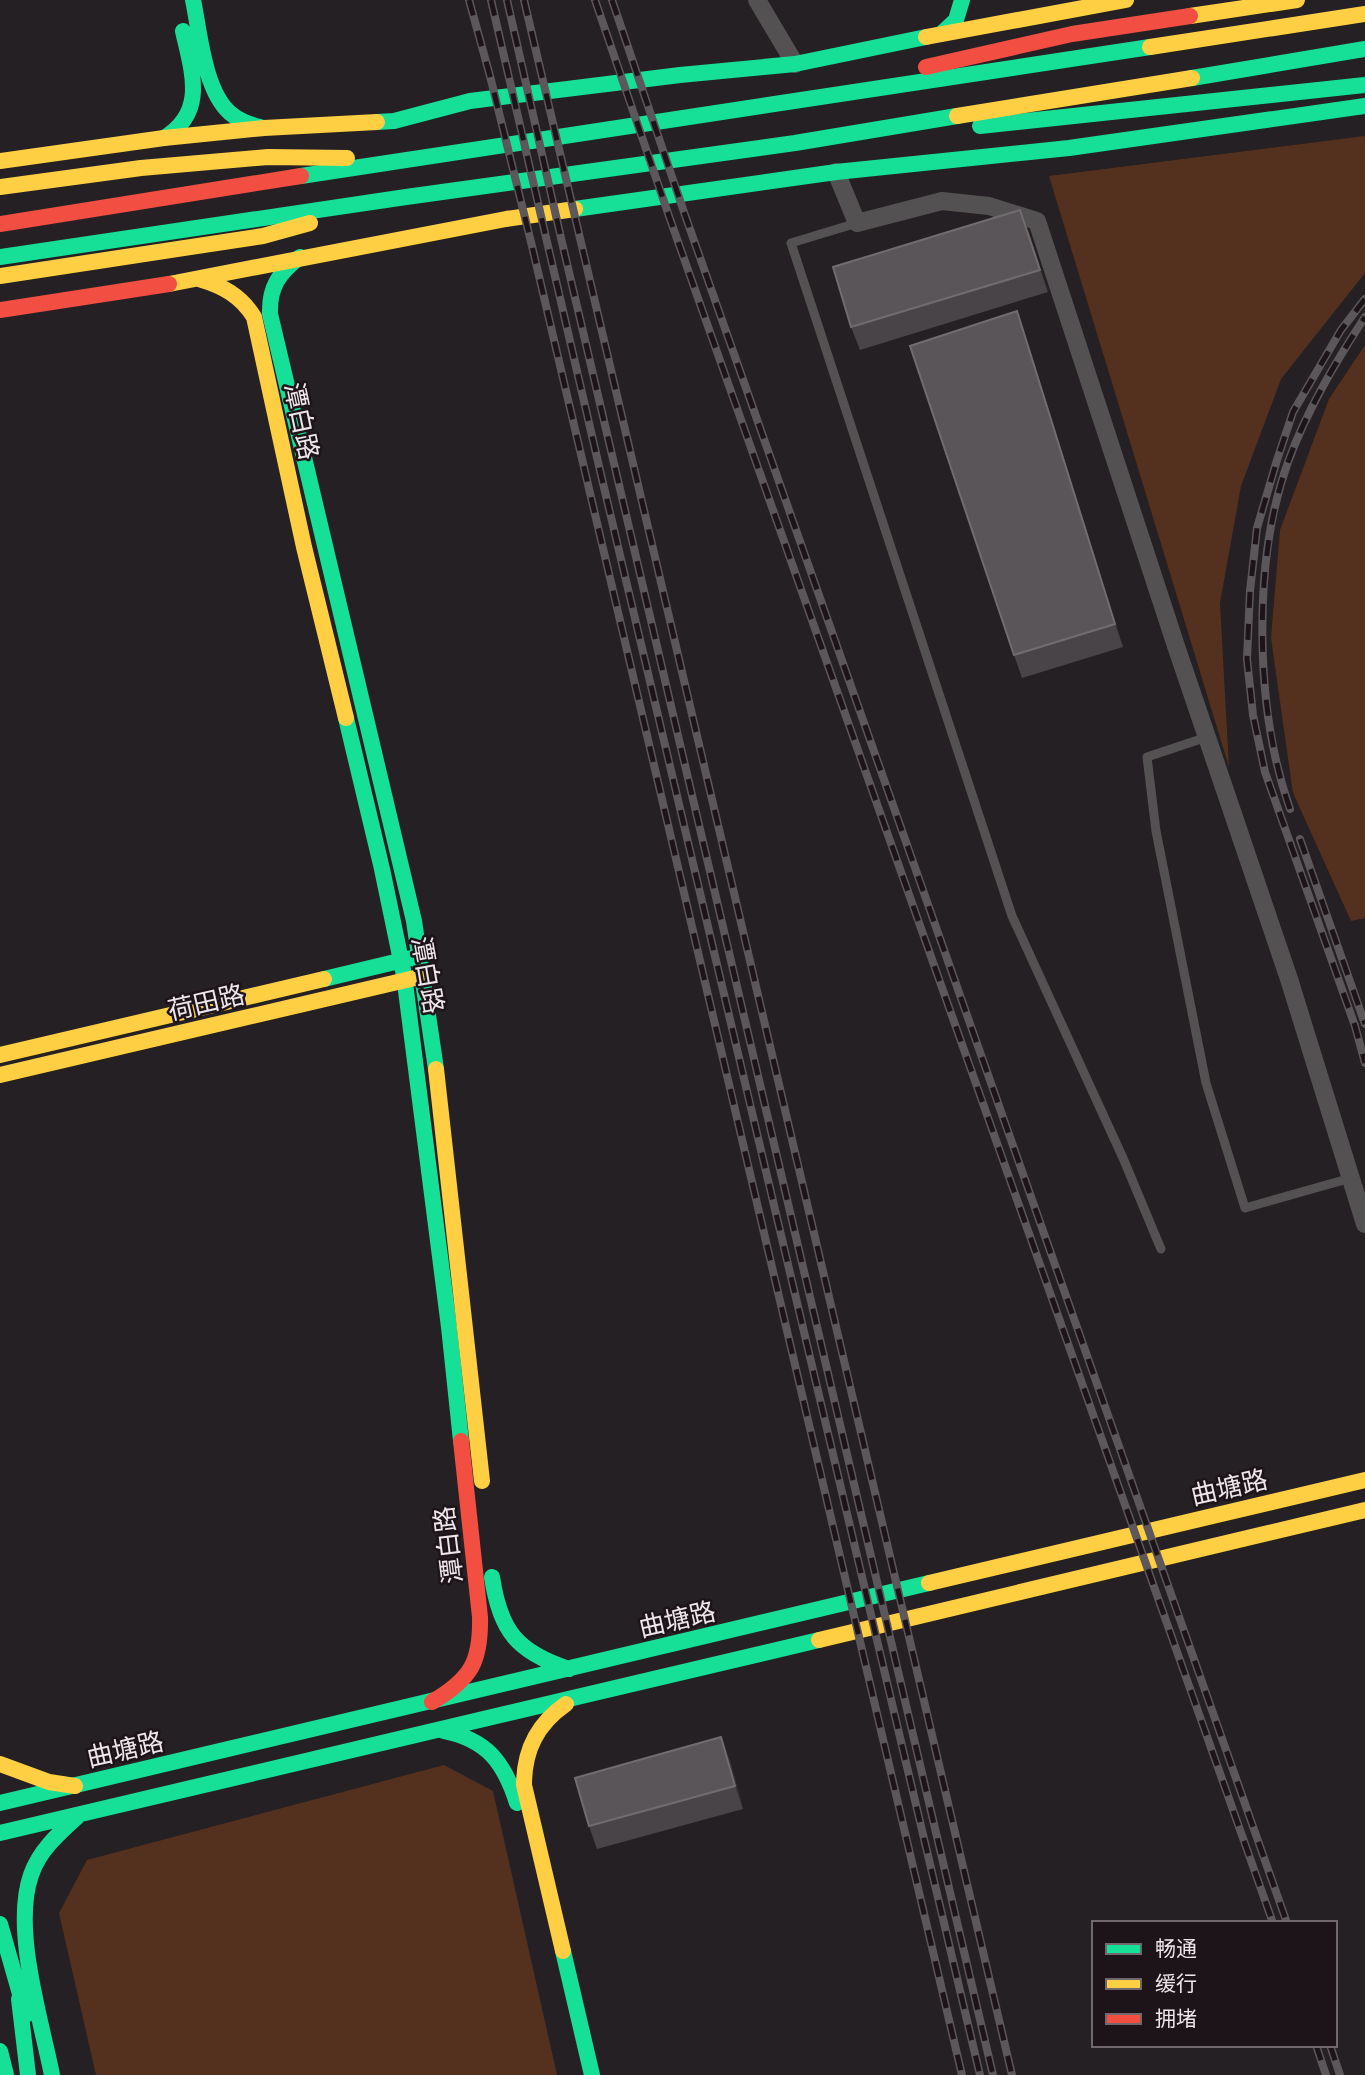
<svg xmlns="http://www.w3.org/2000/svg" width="1365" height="2075" font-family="'PT Sans Narrow','Noto Sans SC',sans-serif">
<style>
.green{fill:#54301e}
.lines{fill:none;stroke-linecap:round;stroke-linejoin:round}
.lane{stroke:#545152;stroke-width:9}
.street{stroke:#545152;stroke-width:18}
.fast{stroke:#16e098;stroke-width:16}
.slow{stroke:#ffcf43;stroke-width:16}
.jam{stroke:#f24e42;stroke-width:16}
.rail-casing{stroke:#5c575a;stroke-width:8}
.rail{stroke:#1d1419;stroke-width:5;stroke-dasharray:16;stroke-linecap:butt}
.wall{fill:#484447}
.shaded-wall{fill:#332e31}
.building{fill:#5a5559;stroke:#716c6f;stroke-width:2}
.labels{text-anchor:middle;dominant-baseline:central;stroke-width:5;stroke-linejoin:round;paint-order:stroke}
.street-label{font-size:26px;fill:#ece5e9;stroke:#1d1419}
</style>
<rect width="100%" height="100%" fill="#252023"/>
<path class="green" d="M1365,136V273L1281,379L1241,486L1220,603L1229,767L1049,176Z
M1365,345V918L1351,921L1293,793L1271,638L1280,530L1329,399Z
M444,1765L493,1791L557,2075H96L59,1913L87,1860Z"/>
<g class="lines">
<path class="lane" d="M857,223L791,243L1012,916L1123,1158L1161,1249
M1207,737L1147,757L1156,831L1206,1083L1245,1208L1351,1178"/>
<path class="street" d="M757,0L795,64
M836,172L857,223L942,201L989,206L1037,221L1176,646L1289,979L1365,1224"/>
<path class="fast" d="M193,0C200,33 204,90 230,113C239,121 249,124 260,127
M941,34L956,20L962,0
M1192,78L1365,49
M377,122L394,121L470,101L680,75L795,64L926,37
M980,126L1365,85
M164,138C207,112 192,72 183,31
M301,176L1150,47
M575,209L836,172L1069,148L1365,106
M0,257L406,197L795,143L957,116
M300,257C279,273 269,287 270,314L414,921L436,1069
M346,718L382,869L404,975L449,1327L461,1441
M324,979L416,957
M492,1577C500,1631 517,1652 569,1669
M444,1731C487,1740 504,1762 517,1803
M0,1803L929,1583
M0,1833L819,1640
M0,1924L26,2015
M563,1951L592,2075
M19,1999L28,2075
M0,2051L6,2075
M52,2075C41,2019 12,1929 31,1875C39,1851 58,1834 77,1817"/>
<path class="slow" d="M1190,16L1297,0
M926,37L1126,0
M1150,47L1365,14
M957,116L1192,78
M0,161L164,138L264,128L377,122
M0,187L141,168L268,157L347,158
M0,276L263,236L310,223
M199,279C223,286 241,296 254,317L304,547L346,718
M169,284L506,219L575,209
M0,1055L324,979
M436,1069L482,1481
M0,1075L419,977
M929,1583L1365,1480
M819,1640L1365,1510
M0,1764L49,1782L75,1786
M563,1951L524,1785C524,1750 537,1724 566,1704"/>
<path class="jam" d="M926,67L1072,34L1190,16
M0,224L301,176
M0,310L169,284
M432,1702C471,1679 481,1662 480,1617L461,1441"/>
<defs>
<path id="rail" d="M469,0L490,76L531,242L962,2075
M491,0L602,479L980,2075
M507,0L561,238L993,2075
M524,0L1012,2075
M595,0L670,219L1273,1923
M612,0L685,215L1287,1923
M1365,299L1341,330L1293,412L1277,460L1257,528L1250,591L1247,659L1253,715L1265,772L1355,1026L1365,1063
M1290,809C1255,710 1252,562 1288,462C1307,410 1335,363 1365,317
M1300,839L1365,1024
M1316,2045L1326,2075
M1330,2045L1340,2075"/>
</defs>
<use href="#rail" class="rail-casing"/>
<use href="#rail" class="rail"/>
</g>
<path class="wall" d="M1029,233L1048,292L860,350L851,327Z
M1025,334L1123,647L1022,678L1014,655Z
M730,1760L743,1809L597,1849L589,1826Z"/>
<path class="shaded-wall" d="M1020,210L1029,233L1048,292L1040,270Z
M1017,311L1025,334L1123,647L1115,624Z
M721,1737L730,1760L743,1809L735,1786Z"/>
<path class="building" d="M1020,210L1040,270L851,327L833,267Z
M1017,311L1115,624L1014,655L910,346Z
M721,1737L735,1786L589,1826L575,1778Z"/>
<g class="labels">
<g class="street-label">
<text transform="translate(302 421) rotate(78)">潭白路</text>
<text transform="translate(428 975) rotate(80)">潭白路</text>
<text transform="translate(206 1002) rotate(-13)">荷田路</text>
<text transform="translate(1229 1487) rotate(-13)">曲塘路</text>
<text transform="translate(448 1545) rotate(-97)">潭白路</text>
<text transform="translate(677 1619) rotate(-13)">曲塘路</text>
<text transform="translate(125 1749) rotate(-13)">曲塘路</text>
</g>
</g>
<rect x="1092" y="1921" width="245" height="126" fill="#1d1419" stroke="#70686c" stroke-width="2"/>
<rect x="1106" y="1944" width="35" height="10" fill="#16e098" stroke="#70686c" stroke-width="2"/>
<text x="1155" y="1956" font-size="21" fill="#ece5e9">畅通</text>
<rect x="1106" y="1979" width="35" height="10" fill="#ffcf43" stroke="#70686c" stroke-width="2"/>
<text x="1155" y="1991" font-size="21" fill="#ece5e9">缓行</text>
<rect x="1106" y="2014" width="35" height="10" fill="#f24e42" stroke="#70686c" stroke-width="2"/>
<text x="1155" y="2026" font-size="21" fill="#ece5e9">拥堵</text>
</svg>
